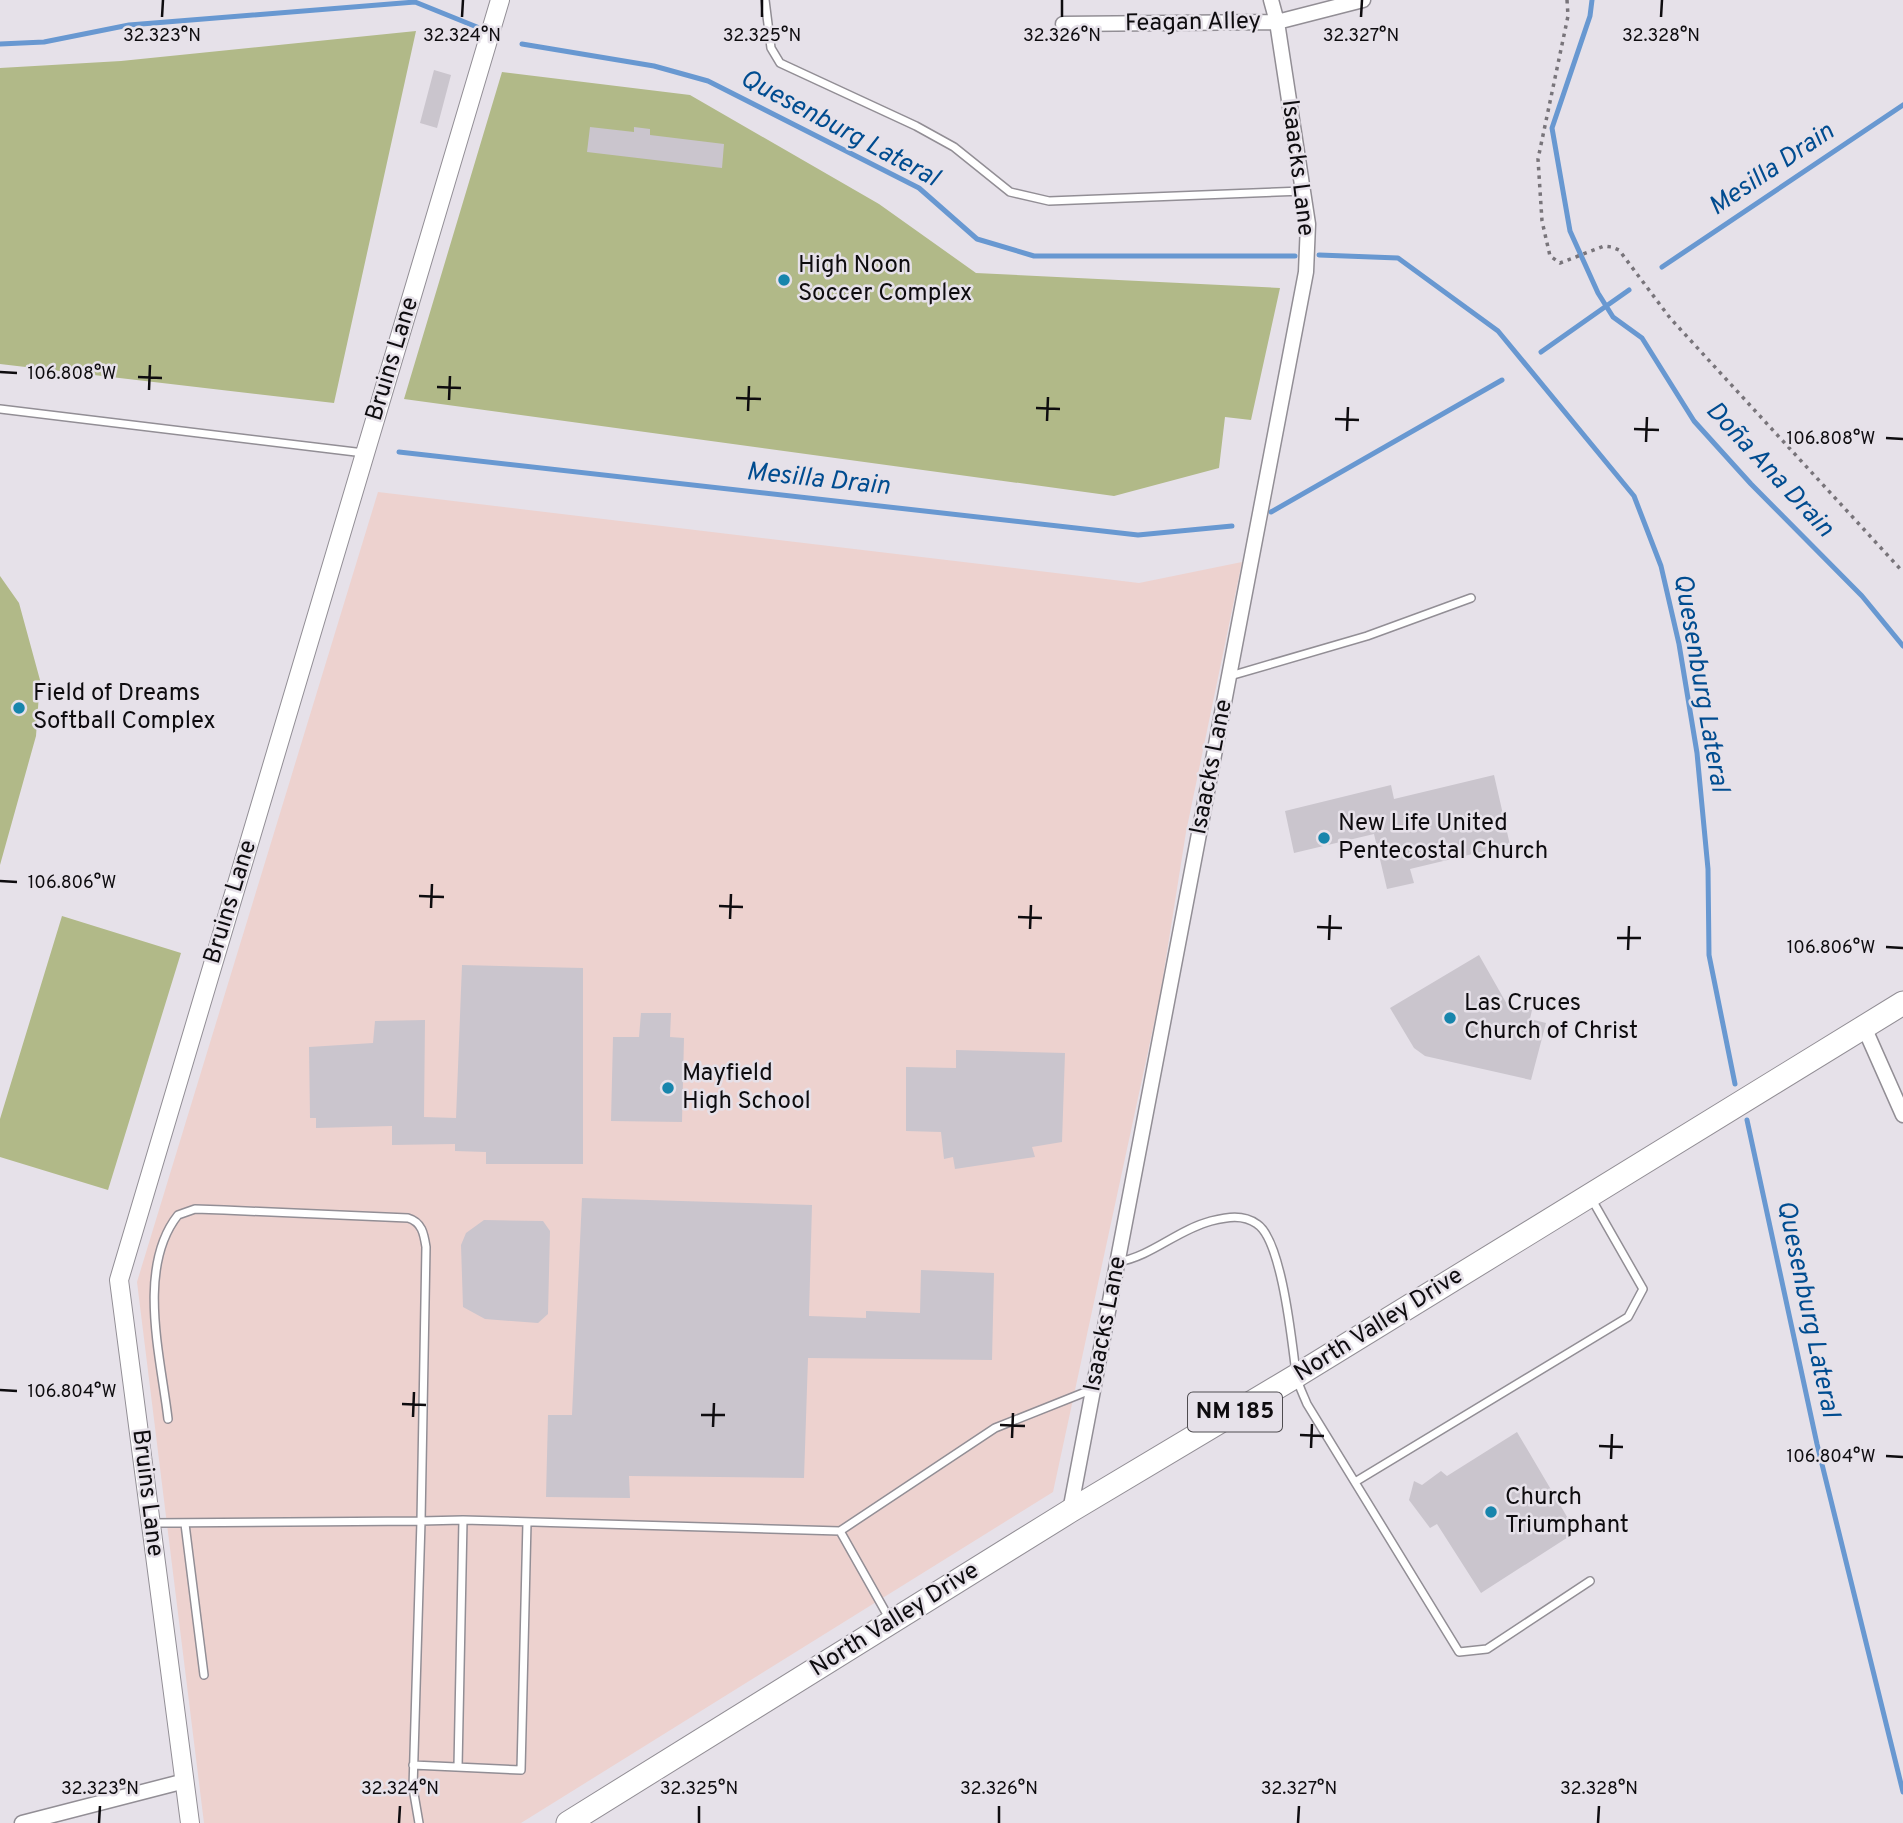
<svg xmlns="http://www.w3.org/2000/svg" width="1903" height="1823" font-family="Overpass,sans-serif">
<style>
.education{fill:#edd2cf}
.pitch{fill:#b1b988}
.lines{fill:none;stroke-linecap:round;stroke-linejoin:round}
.stream{stroke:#6898d1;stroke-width:5}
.building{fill:#cac5cd}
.service-casing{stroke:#928e95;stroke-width:10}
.minor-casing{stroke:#928e95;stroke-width:17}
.tertiary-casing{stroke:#928e95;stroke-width:20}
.primary-casing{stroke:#928e95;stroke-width:25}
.path{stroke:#78747a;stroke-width:3.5;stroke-dasharray:3.5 5;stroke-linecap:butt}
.service{stroke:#fff;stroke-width:7}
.minor{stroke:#fff;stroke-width:14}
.tertiary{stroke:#fff;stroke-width:18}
.primary{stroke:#fff;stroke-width:23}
.ticks{fill:none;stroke:#0e0c0f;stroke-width:2.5}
.poi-dot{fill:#1785ac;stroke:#e6e1e9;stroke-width:2.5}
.labels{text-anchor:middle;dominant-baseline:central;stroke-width:5;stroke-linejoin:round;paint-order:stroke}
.shield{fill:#e6e1e9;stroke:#4f4c50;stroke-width:2}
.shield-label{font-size:23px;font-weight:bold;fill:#0e0c0f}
.street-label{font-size:24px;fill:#0e0c0f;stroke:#e6e1e9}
.poi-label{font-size:24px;fill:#0e0c0f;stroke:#e6e1e9;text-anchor:start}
.water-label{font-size:26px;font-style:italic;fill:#004c90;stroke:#e6e1e9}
.ticks-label{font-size:18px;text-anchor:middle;fill:#0e0c0f;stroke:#e6e1e9;stroke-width:5;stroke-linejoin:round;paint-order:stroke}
</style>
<rect width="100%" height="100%" fill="#e6e1e9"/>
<path class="education" d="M378,492L1139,583L1242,562L1186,832L1160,996L1053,1492L521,1823H204L137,1282Z"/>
<path class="pitch" d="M416,31L334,403L0,364V68L121,61Z
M502,72L690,95L879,204L976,273L1280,288L1251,420L1225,417L1219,468L1114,496L404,399Z
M0,576L19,603L40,680L36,736L0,865Z
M62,916L181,953L108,1190L0,1157V1119Z"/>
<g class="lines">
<path class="stream" d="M1592,0L1590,16L1552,128L1570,231L1598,293L1613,317L1642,338L1694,421L1751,484L1862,596L1903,646
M0,44L44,42L129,25L415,2L477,27
M522,44L654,66L708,81L919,188L977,239L1034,256H1295
M1319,255L1398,258L1498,331L1634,496L1661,566L1679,644L1697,753L1708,869L1709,955L1735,1084
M1662,267L1903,105
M1541,352L1629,290
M399,452L1138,535L1232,526
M1271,512L1502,380
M1747,1120L1817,1444L1903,1792"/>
</g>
<path class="building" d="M434,70L451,75L437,128L420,123Z
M590,127L634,132V127L650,129V135L724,144L722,168L587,152Z
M1494,775L1510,845L1410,869L1414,883L1387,889L1374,834L1294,853L1285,811L1391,785L1394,799Z
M1479,955L1508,1006L1532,1010L1530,1019L1546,1023L1531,1080L1425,1056L1414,1048L1390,1008Z
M462,965L583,968V1164H486V1152L455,1151V1144L392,1145V1126L316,1128V1118H310L309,1047L373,1043L375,1021L425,1020L424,1117L456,1118Z
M641,1013H671L670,1037L684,1038L682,1122L611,1121L613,1037H639Z
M956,1050L1065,1053L1062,1142L1032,1147L1035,1157L955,1169L953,1157L944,1159L941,1132L906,1131V1067L956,1068Z
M582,1198L812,1205L809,1316L866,1318V1311L920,1313L921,1270L994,1273L992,1360L808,1358L804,1478L629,1476L630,1498L546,1497L548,1415H572Z
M484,1220L543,1221L550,1231L548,1314L538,1323L485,1319L463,1307L461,1245L466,1233Z
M1517,1432L1576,1532L1481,1593L1437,1524L1430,1528L1409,1500L1414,1481L1422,1485L1441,1471L1447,1476Z"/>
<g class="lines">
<defs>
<path id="service" d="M765,0L771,48L780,63L916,126L954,147L1010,192L1049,201L1303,191
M0,409L364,453
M1230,676L1367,636L1471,598
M1118,1262C1152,1256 1177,1230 1211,1221C1227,1217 1243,1214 1257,1224C1282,1240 1292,1343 1296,1373C1297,1383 1303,1394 1307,1404L1459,1652L1487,1649L1590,1581
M168,1419C161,1358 136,1268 178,1215L195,1209L224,1210L408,1218C422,1222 424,1234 426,1247L421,1521L463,1520
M1355,1482L1628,1317L1643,1289L1591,1198
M152,1523L421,1521L413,1788L419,1823
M185,1524L204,1675
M840,1531L995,1428L1093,1389
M413,1765L521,1770L527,1522
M458,1767L463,1520L840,1531L889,1618"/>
<path id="minor" d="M1063,24L1277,22L1363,0
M1864,1027L1903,1115
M1070,1511L1306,272L1308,224L1277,22L1271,0
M22,1823L185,1781"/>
<path id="tertiary" d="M190,1823L119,1280L500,0"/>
<path id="primary" d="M568,1823L1070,1511L1296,1376L1903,1003"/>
</defs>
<use href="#service" class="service-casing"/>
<use href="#minor" class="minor-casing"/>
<use href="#tertiary" class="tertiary-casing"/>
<use href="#primary" class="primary-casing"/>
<path class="path" d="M1567,0L1568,16L1538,159L1542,221L1550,256L1560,263L1604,246L1612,247L1619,250L1670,318L1903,572"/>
<use href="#service" class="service"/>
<use href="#minor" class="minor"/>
<use href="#tertiary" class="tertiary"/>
<use href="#primary" class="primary"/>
</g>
<path class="ticks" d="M162,17L163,0M462,17L463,0M762,17V0M1062,17V0M1361,17L1362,0M1661,17L1662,0M0,372L17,373M138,377L162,378M437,387L461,388M149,390L150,365M736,398L761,399M449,400L450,376M1036,408L1060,409M748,411L749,386M1335,419L1359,420M1047,421L1048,397M1634,429L1659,430M1347,431L1348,407M1886,438L1903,439M1646,442L1647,417M0,881L17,882M419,896L444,897M719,906L743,907M431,908L432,884M1018,917L1042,918M730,919L731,894M1317,927L1342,928M1030,929L1031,905M1617,938H1641M1329,940L1330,915M1886,947L1903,948M1628,950L1629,926M0,1390L17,1391M402,1404L426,1405M701,1415H725M413,1417L414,1392M1000,1425L1025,1426M713,1427L714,1403M1300,1435L1324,1436M1012,1438L1013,1413M1599,1446L1623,1447M1311,1448L1312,1424M1886,1456L1903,1457M1611,1459L1612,1434M99,1823L100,1806M399,1823L400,1806M699,1823V1806M999,1823V1806M1298,1823L1299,1806M1598,1823L1599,1806"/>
<g class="poi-dot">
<circle cx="784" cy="280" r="7"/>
<circle cx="19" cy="708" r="7"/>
<circle cx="1324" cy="838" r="7"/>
<circle cx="1450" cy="1018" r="7"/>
<circle cx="668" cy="1088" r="7"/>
<circle cx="1491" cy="1512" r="7"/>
</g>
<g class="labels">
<rect class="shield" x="1188" y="1392.5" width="94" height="39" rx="5"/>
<g class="shield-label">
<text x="1235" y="1412">NM 185</text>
</g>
<g class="street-label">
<text transform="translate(1193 23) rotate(-1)">Feagan Alley</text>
<text transform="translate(1297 168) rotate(83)">Isaacks Lane</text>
<text transform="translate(393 359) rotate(-73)">Bruins Lane</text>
<text transform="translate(1212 767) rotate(-79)">Isaacks Lane</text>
<text transform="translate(231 902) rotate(-73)">Bruins Lane</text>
<text transform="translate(1106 1324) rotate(-79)">Isaacks Lane</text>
<text transform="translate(1379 1325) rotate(-32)">North Valley Drive</text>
<text transform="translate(147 1493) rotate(83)">Bruins Lane</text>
<text transform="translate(895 1620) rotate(-32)">North Valley Drive</text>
</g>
<g class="poi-label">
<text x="798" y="266">High Noon<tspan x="798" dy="28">Soccer Complex</tspan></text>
<text x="33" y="694">Field of Dreams<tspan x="33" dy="28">Softball Complex</tspan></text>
<text x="1338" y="824">New Life United<tspan x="1338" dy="28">Pentecostal Church</tspan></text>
<text x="1464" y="1004">Las Cruces<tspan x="1464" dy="28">Church of Christ</tspan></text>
<text x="682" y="1074">Mayfield<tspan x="682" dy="28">High School</tspan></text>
<text x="1505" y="1498">Church<tspan x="1505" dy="28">Triumphant</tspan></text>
</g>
<g class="water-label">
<text transform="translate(839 129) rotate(28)">Quesenburg Lateral</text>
<text transform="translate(1772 170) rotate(-34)">Mesilla Drain</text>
<text transform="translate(1769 470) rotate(47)">Doña Ana Drain</text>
<text transform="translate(818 480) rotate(6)">Mesilla Drain</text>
<text transform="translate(1700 683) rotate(80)">Quesenburg Lateral</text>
<text transform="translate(1807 1309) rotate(78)">Quesenburg Lateral</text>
</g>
</g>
<g class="ticks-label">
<text x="162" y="41">32.323°N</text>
<text x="462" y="41">32.324°N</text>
<text x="762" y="41">32.325°N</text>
<text x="1062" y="41">32.326°N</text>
<text x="1361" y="41">32.327°N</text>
<text x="1661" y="41">32.328°N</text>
<text x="72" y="379">106.808°W</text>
<text x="1831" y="444">106.808°W</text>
<text x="72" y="888">106.806°W</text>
<text x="1831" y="953">106.806°W</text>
<text x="72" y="1397">106.804°W</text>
<text x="1831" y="1462">106.804°W</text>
<text x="100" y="1794">32.323°N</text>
<text x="400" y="1794">32.324°N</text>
<text x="699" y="1794">32.325°N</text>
<text x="999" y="1794">32.326°N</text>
<text x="1299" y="1794">32.327°N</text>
<text x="1599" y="1794">32.328°N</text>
</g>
</svg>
